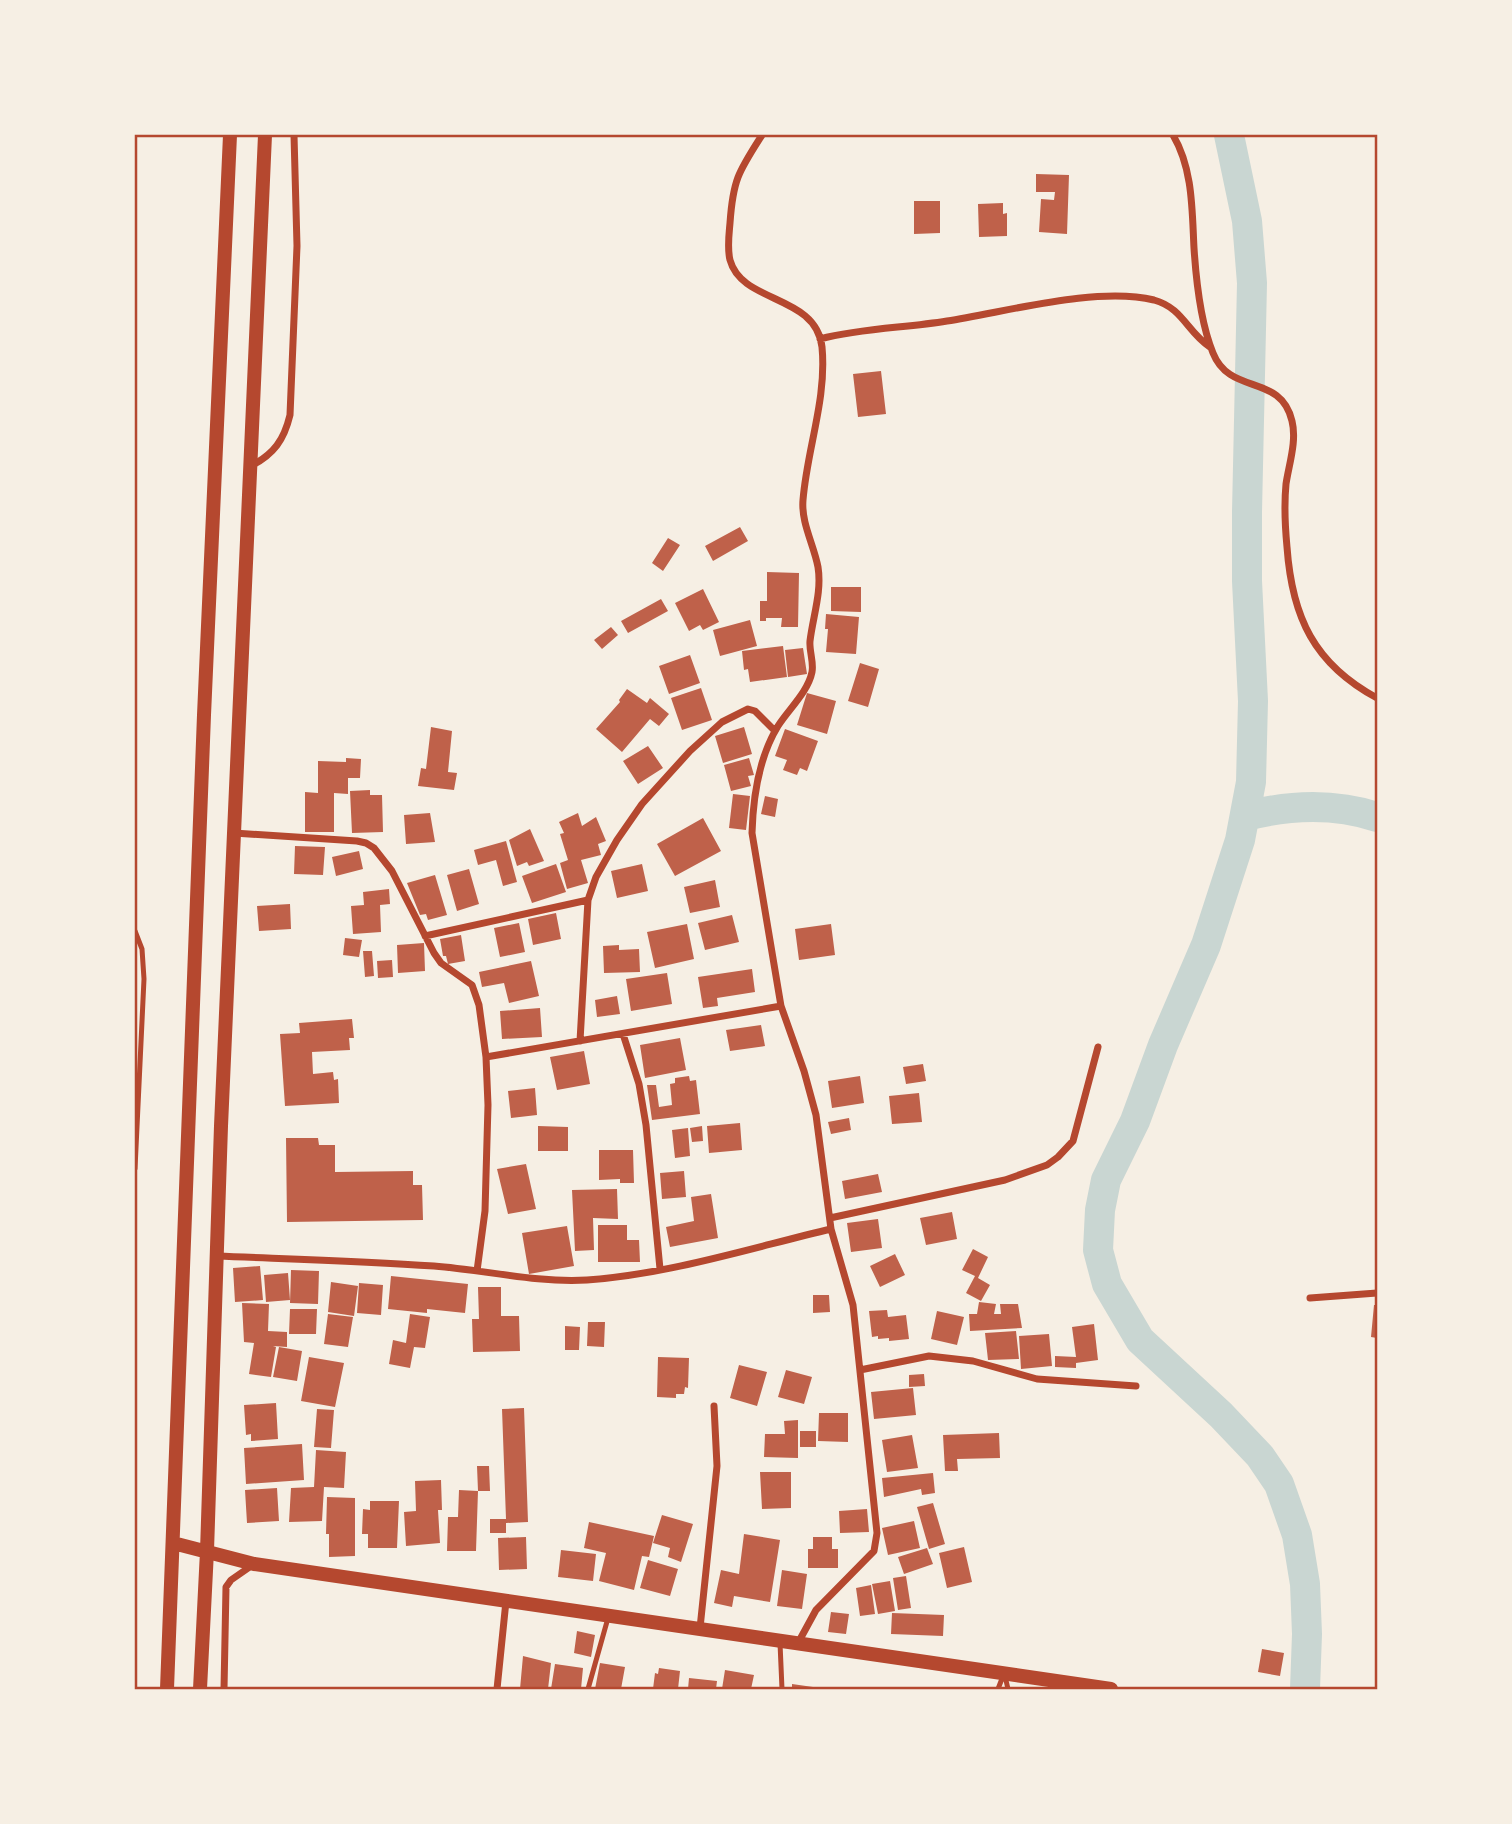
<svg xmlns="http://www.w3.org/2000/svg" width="1512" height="1824" font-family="Raleway,sans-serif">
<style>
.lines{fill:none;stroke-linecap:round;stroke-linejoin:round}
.river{stroke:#c9d6d2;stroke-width:30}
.building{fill:#bf614a}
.service{stroke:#b5482f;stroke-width:5}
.minor{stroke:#b5482f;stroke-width:7}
.secondary{stroke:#b5482f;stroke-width:14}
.neatline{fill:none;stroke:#b5482f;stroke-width:2.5}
</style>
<rect width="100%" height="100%" fill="#f6efe4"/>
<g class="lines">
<path class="river" d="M1229,135L1247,221L1252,283L1247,512V581L1253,701L1251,782L1240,840L1206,945L1163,1045L1135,1121L1106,1180L1100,1210L1098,1250L1107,1284L1140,1340L1221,1415L1260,1456L1279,1484L1297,1535L1305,1584L1307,1634L1305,1689
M1246,816C1289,805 1334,803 1377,817"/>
</g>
<path class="building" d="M1036,174L1069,175L1067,234L1039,232L1041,199L1054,200L1055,192H1036Z
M914,201H940V233L914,234Z
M1003,203V214L1007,213V236L979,237L978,204Z
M881,371L886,414L858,417L853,374Z
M740,527L748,541L713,561L705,546Z
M668,538L680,545L663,571L652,563Z
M767,572L799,573L798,627H781L782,618H766V621H760V601H767Z
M831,587H861V612L831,611Z
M703,589L719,622L703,630L700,625L689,631L675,603Z
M661,599L668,611L628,633L621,621Z
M826,614L859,617L856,654L826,652L828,629H825Z
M750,620L757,646L720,656L713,630Z
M611,627L618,635L602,649L594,640Z
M783,646L787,677L750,682L748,669L744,670L742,651Z
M803,648L807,674L788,677L785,650Z
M690,655L700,683L669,694L659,666Z
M860,663L879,669L868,707L848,701Z
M701,688L712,720L682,730L671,698Z
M627,689L647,703L650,698L669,714L659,726L650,719L622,752L596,729L620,702L619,700Z
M807,693L836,701L827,734L797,725Z
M431,727L452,731L448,772L457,773L454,790L418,786L421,768L426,769Z
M744,727L752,754L723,763L715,736Z
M785,729L818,741L807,771L800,768L797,775L783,770L787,760L775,756Z
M648,746L663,768L638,784L623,761Z
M346,758L361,759L360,778H348V794L334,793V832H305V792L318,793V761L346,762Z
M749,758L754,775L748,776L751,786L731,791L724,765Z
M370,790V795H382L383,832L352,833L350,791Z
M733,794L750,796L746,830L729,828Z
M765,796L778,799L775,817L761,814Z
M430,813L435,842L406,844L404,815Z
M578,813L582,826L596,817L606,841L598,844L601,855L581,860L588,883L567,889L560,863L568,860L560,834L564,833L559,822Z
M703,818L721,851L675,876L657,844Z
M530,829L544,861L529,866L527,862L517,866L509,840Z
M506,841L517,882L503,886L496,860L478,865L474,850Z
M295,846L325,847L323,875L294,874Z
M359,851L363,869L336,876L332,857Z
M556,864L566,892L532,903L522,876Z
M642,864L648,891L617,898L611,871Z
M469,869L479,904L457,911L447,875Z
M435,875L447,915L428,920L426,914L420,915L407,883Z
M715,880L720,907L690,913L684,887Z
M389,889L390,904L380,905L381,932L353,934L351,906L364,905L363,892Z
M290,904L291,929L259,931L257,906Z
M556,913L561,939L533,945L528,919Z
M732,915L739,942L705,950L698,923Z
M519,923L525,952L500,957L494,928Z
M687,924L694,959L655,968L647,932Z
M831,924L835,955L799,960L795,929Z
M461,935L465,961L448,964L446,956H443L440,939Z
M345,938L362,940L359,957L343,955Z
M424,943L425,971L398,973L397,945Z
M619,945V950L639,949L640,972L604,973L603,946Z
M363,951H372L374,976L365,977Z
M392,960L393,977L378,978L377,961Z
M531,961L539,996L509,1003L504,983L482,987L479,972Z
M752,969L755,992L717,998L718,1006L703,1008L698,977Z
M667,973L672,1004L631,1011L626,979Z
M617,996L620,1014L597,1017L595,1000Z
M540,1008L542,1037L502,1039L500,1011Z
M352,1019L354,1038H349L350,1050L312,1052L313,1074L333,1072L334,1080L338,1079L339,1103L285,1106L280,1034L300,1033L299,1023Z
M761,1025L765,1046L730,1051L726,1030Z
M680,1038L686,1070L645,1078L640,1045Z
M584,1051L590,1084L557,1090L550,1057Z
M923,1064L926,1081L906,1084L903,1067Z
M689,1076L690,1081L696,1080L700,1114L652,1120L647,1085H656L659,1107L672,1105L670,1084L675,1083V1078Z
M860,1076L864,1103L832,1108L828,1081Z
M535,1088L537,1115L511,1118L508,1091Z
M919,1093L922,1122L892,1124L889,1096Z
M849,1118L851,1130L831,1134L828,1122Z
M740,1123L742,1150L709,1153L707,1126Z
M538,1126L568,1127V1151H538Z
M702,1126L703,1141L692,1142L690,1128Z
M688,1128L690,1156L675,1158L672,1130Z
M286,1138H318L319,1145H335V1172L413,1171V1185H422L423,1220L287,1222Z
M599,1150H633L634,1183H620V1179L599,1180Z
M526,1164L536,1209L508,1214L497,1169Z
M684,1171L686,1197L662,1199L660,1173Z
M878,1174L882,1192L845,1199L842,1181Z
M617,1189L618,1219L593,1218L594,1250L575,1251L572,1190Z
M711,1194L718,1238L670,1247L666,1227L694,1221L691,1197Z
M952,1212L957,1239L926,1245L920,1218Z
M878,1219L882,1248L851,1252L847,1223Z
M598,1225H627V1240H639L640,1262H598Z
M567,1226L574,1266L529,1274L522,1233Z
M973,1249L988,1257L978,1278L990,1285L981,1301L966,1293L975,1276L962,1270Z
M895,1254L905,1275L880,1287L870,1266Z
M260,1266L263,1300L235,1302L233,1268Z
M291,1270L319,1271L318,1304L290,1303Z
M288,1273L290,1300L266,1302L264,1275Z
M391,1276L468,1284L465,1313L427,1309V1313L388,1309Z
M331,1282L358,1286L354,1316L328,1312Z
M359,1283L383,1285L381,1315L357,1313Z
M478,1287H501V1316H519L520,1351L473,1352L472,1319H479Z
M813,1295H829L830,1312L813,1313Z
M979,1302L996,1304L994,1314H1001L1000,1304H1018L1022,1328L970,1331L969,1314H977Z
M242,1303L269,1304L268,1331L287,1332V1347L273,1346L276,1347L271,1377L249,1374L254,1343L244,1342Z
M1374,1305H1377V1338L1371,1337Z
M290,1309H317L316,1334H289Z
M887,1310L888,1317L906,1315L909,1339L889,1341V1338L878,1339V1336L872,1337L869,1311Z
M937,1311L964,1317L957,1345L931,1339Z
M328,1314L353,1317L348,1347L324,1344Z
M410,1314L430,1317L425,1348L414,1347L410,1368L389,1364L393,1340L406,1343Z
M588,1322H605L604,1347L587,1346Z
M1094,1324L1098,1360L1076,1363V1368L1055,1367V1356L1076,1357L1072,1327Z
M565,1326L580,1327L579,1350H565Z
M1016,1331L1019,1359L988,1360L985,1333Z
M1049,1334L1052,1366L1021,1369L1019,1336Z
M279,1347L302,1351L297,1381L273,1377Z
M309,1357L344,1363L335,1407L301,1401Z
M658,1357L689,1358L688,1388L685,1387L684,1394H676V1398L657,1397Z
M739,1365L767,1372L757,1406L730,1398Z
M786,1370L812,1377L804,1404L778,1397Z
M924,1374L925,1386L909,1387V1375Z
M913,1388L916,1415L874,1419L871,1392Z
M276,1403L278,1439L251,1441V1434L246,1435L244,1405Z
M524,1408L528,1522L506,1523V1533H490V1519H506L502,1409Z
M317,1409L334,1410L331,1448L314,1447Z
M819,1413H848V1442L818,1441Z
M798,1420V1458L764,1457L765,1434H785L784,1421Z
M800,1431H816V1447H800Z
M999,1433L1000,1458L957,1459L958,1471H945L943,1435Z
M912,1435L918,1468L887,1472L882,1440Z
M302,1444L304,1480L246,1484L244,1448Z
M316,1450L346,1452L344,1488L324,1487L322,1521L289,1522L291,1488L314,1487Z
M477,1466H489L490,1491H478L476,1551H447L448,1517H458L459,1490L478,1491Z
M760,1472H791V1508L762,1509Z
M933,1473L935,1493L922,1495L921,1489L884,1497L882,1478Z
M441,1480L442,1510H438L440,1543L406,1546L404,1512L416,1511L415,1481Z
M277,1488L279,1521L247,1523L245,1490Z
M327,1497L355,1498V1556L329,1557V1534H326Z
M370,1501H399L397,1548H368V1534H362L363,1509L370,1510Z
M933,1503L945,1544L929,1549L917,1507Z
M867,1509L869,1532L840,1533L839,1511Z
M662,1515L693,1524L681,1562L668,1557L670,1548L653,1543Z
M914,1521L920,1548L888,1555L882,1528Z
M589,1522L654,1536L649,1557L642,1556L634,1590L599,1581L606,1553L584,1548Z
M744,1534L780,1540L770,1602L734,1596L732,1607L714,1603L721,1570L739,1574Z
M526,1537L527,1569L499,1570L498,1538Z
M813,1537H832V1549H838V1568H808V1549H813Z
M964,1547L972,1582L947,1588L939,1553Z
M927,1548L933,1564L904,1574L898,1557Z
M561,1550L596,1554L593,1581L558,1577Z
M648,1560L678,1569L670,1596L640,1588Z
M782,1570L807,1574L802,1609L777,1606Z
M906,1576L911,1608L898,1610L893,1578Z
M890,1581L895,1611L878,1614L872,1584Z
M871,1585L875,1614L860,1616L856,1588Z
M831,1612L849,1614L846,1634L828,1632Z
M892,1613L944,1615L943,1636L891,1634Z
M577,1631L595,1635L591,1657L574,1653Z
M1262,1649L1284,1653L1280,1676L1258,1672Z
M523,1656L551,1663L548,1689H520Z
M600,1663L625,1667L621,1689H595Z
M555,1664L583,1668L581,1689H551Z
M659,1668L680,1671L678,1689H653L655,1673L658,1674Z
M725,1670L754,1675L751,1689H722Z
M689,1678L717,1681L716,1689H688Z
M792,1684L820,1688V1689H792Z"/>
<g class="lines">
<path class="service" d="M135,931L142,949L144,979L135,1169
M780,1643L782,1689
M1005,1676L1008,1689
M588,1689L608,1618
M998,1689L1003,1676"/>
<path class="minor" d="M762,135C739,171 733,179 730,223C729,235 727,248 730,260C742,304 816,294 822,347C827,399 807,449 803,500C801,523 814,545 818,567C822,592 813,616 810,641C809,651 814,662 812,672C808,692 788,710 778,726C759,757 753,798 752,833L781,1006L804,1071L816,1115L831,1229L853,1305L877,1533L874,1551L816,1610L798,1643
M1173,135C1193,169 1192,210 1194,248C1196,279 1201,324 1213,353C1230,396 1281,373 1292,421C1297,441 1289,464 1286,484C1284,505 1285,526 1287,547C1292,617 1314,664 1377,698
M820,339C862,328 905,328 947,321C1006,312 1097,286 1154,300C1183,308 1187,332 1210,347
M251,466C274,454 284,440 290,415L297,246L294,135
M234,833L357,841L366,843L374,848L392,871L434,953L441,963L472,985L479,1005L486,1057L488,1105L485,1211L477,1271
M425,936L588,900
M623,1034L639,1084L646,1125L660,1269
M580,1041L588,900L596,877L617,840L642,804L690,751L722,722L748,709L755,711L775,731
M486,1057L781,1006
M830,1218L1005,1180L1047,1165L1058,1157L1073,1141L1098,1047
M217,1256C289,1259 362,1261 434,1266C485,1270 536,1283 587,1280C670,1274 751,1248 831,1229
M1310,1298L1377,1293
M860,1370L929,1356L973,1361L1037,1379L1136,1386
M700,1628L717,1466L714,1406
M224,1689L226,1587L231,1580L254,1564
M497,1689L506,1601"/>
<path class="secondary" d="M173,1543L254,1564L1111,1689
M167,1689L204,715L230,135
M200,1689L207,1551L221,1126L265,135"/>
</g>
<rect width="1512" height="1824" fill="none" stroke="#f6efe4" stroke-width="273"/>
<rect x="136" y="136" width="1240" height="1552" class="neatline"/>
</svg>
